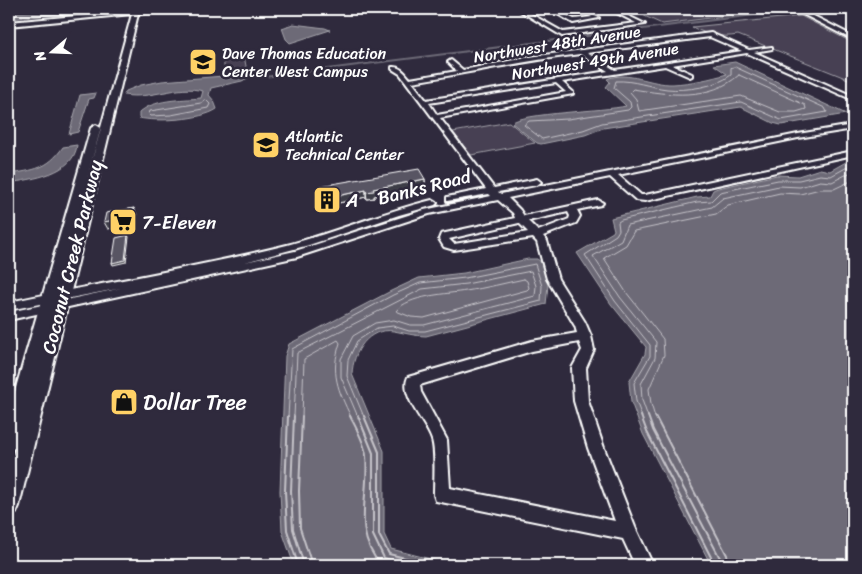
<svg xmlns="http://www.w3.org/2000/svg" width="862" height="574" font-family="Sriracha,sans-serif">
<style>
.green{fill:#464152;stroke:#a2a0a8}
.water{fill:#6d6a77;stroke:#a7a6ad}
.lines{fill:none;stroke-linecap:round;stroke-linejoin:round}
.shore-far1{stroke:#c5c3c9;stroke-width:1}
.shore{stroke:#c5c3c9;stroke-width:2}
.canal{fill:#6d6a77;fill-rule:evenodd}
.minor-casing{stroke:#fff;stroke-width:4}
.major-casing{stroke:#fff;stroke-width:4}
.minor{fill:#2f2a3d;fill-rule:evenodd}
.major{fill:#2f2a3d;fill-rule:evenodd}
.wall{fill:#4d4956;stroke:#fff}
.shaded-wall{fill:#3e3c46;stroke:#fff}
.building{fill:#595564;stroke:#fff}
.labels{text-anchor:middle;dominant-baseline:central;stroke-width:5;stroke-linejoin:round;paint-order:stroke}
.far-street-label{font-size:16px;fill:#fff;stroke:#2f2a3d}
.far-poi-label{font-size:16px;fill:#fff;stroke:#2f2a3d;text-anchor:start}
.street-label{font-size:19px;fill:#fff;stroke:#2f2a3d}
.poi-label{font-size:19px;fill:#fff;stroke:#2f2a3d;text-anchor:start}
.near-poi-label{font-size:22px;fill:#fff;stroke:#2f2a3d;text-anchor:start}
</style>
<rect width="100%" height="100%" fill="#2f2a3d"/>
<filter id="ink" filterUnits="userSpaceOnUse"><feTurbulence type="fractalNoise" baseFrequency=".02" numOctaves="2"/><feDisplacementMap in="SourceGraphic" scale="10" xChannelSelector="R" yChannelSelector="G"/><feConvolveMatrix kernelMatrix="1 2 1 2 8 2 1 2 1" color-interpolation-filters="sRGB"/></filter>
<g filter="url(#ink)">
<path class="green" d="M629,9H782L662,24Z
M801,16L853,43V81L738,35C721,38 708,35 692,27Z
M244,55L247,72L225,74L223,57Z
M509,122L535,143L471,155L453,132Z"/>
<path class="water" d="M60,9H112L9,19V13Z
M293,24L325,28L330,30L290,43L286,39L282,28Z
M735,62L846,114L781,125L773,123L741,107L603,128L585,135L541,144L537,143L512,123C520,113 606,111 626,106L606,87L610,82L607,79C628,70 651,85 673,84C691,83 710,79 727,74L714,65Z
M236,75L248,76V78L242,81L211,88L209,95L214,101L217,109C201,120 157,122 139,118V113C153,99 181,100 201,98L203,91C178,84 150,100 124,95L126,91L141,85L162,81Z
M96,93L94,98L89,99L78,132L69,134L80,95Z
M77,145C74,174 32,179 9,183V174C34,170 48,169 63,147Z
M853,158V565H711L643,434L631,402L629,382L645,354L646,347L611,304L577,253L613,232L614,230L611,218L619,216L697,197L710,196L713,190L718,188L777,175L798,176L820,169L830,171Z
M528,259H537L541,262L548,285L546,304L426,336C414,336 405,333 394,331C368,327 353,352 352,374L384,451V534L391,549L454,565H294L282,531L280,491L285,356L289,344L391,291L419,278L464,273Z"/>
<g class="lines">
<path class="shore-far1" d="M735,67L825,108L827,112L781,120L741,102L602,123L583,130L542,139L524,125L529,121L568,119L628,110L631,107L630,102L614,88L616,81C634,80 649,87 667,89C686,91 716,87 731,75V68Z
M739,75L805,105L806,109L796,112H780L741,96L639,111L636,99L630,92L633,89C669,95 710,101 739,75Z
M206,100L210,104L208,108L171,115L151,116L149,114L150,111L201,103Z
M524,279L527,281L529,288L527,290L424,318L411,317L396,311C408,295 448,294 466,291C486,288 505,283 524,279Z
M288,417L292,349L393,295L420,283L465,278L535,264L542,286L541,301L425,331H409L393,326L377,328L357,341L348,360L347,376L364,417
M294,417L297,353L422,289L466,284L531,271L536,286L535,296L424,325H410L394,320L375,323L353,336L341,359V377L358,417
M302,417L304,359L338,340L340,343C330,373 338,390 351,417
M642,417L636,401L634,383L650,356V345L615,301L585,255L616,235L619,230L618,222L621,220L697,202L711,201L720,192L778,180H799L820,175L831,176L853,164
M648,417L642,400L641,384L655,358L656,342L620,297L593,256L621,240L627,225L712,207L723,198L779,186L800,187L820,181L832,182L853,171
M655,417L651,404L649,389L664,355L663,339L626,292L604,258L626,245L634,231L716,214L728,205L780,193L800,194L820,189H834L853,180"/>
<path class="shore" d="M288,416L285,491L287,530L298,565
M294,416L291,491L293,529L304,565
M302,416L299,491L300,528L312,565
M350,416C356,428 365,443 366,456C370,495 351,532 381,565
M358,416L373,453V535L384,558L408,565
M364,416L379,452V535L389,554L433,565
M641,416L647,432L715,565
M648,416L653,430L720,558L721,565
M655,416L727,555L729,565"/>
<path class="canal" d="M792,9L793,11L264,78L262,77L264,76Z"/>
<defs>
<path id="minor" d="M517,9H522L563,32L636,23L609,9H614L645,24L562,36Z
M549,9H554L574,19L592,17L578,9H583L599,18L573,23Z
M711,33L749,50L772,47V49L754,52L853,96V100L747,53L672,65L692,74V76L690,77L665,66L562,82L573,92V94L440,118L494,188L537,179L541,182L537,185L498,192L501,194L798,134L853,125V129L798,138L618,175L641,195H645L853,151V155L645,201L636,200L610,177L508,198L520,210L524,216L598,200L603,203L601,205L577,210L580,216L576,223L543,236L547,241L558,279L585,322L591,336L594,350L586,368L588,401L604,448L635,527L653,565H635L623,539L436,501L434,495C434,481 436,452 432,440C427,423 399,396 408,377L532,341L577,333L575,326L547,279L537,242L533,238L454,250L444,247L439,239L441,234L515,218L513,213L498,200L429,214L297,257L9,320V312L122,288L9,310V302C102,283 195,268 287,245C336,232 383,212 432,200L437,203L435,205L399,215L309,245L245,262L295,251L424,210L491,196L489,194L447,201V197L486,189L400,74L392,69V67C400,66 405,73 410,79L457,71L448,62L451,60L463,70L529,57ZM710,37L742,51L615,70L587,53ZM580,54L608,71L426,100L412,82C468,73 524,61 580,54ZM556,83L566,92L437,115L429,103ZM568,212L570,216L569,219L538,231L528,221ZM519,223L528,232L454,244L449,239ZM579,342L582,350L572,368L574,401L588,448L615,521L450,488L447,440L421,392L420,385L532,351Z"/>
<path id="major" d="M133,9H175L138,14L19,506L16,513L9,516V470L15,448L9,450V412L91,128L96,125L101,128L86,182L132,14L9,26V22L133,11Z
M793,9H800L853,36V40Z"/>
</defs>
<use href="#minor" class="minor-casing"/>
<use href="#major" class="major-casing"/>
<use href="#minor" class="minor"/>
<use href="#major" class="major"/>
</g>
<path class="wall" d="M425,179V186L374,196V198L367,199L366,197L334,204V206L327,208L322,193L320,186Z"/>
<path class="shaded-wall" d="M425,179V186L374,196V198L367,199L366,192L373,189Z
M366,190V197L334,204V206L327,208L325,201L332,197Z
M134,208L137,215L136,224L108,229L104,222Z
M128,235L129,237L126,262L113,265L112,263Z"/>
<path class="building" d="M419,169L425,179L373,189L374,191L366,192V190L332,197L333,199L325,201L320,186Z
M134,208L132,217L104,222L106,213Z
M128,235L125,260L112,263L116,238Z"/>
</g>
<defs>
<symbol id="school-square" viewBox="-11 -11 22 22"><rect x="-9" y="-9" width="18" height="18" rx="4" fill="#ffd166" stroke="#2f2a3d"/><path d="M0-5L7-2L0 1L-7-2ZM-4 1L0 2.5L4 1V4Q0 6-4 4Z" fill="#111"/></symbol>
<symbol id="building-square" viewBox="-11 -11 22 22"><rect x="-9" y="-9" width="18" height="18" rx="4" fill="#ffd166" stroke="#2f2a3d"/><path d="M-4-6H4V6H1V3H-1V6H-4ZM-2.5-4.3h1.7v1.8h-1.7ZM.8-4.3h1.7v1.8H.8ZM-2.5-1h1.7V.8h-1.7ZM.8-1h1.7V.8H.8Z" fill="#111"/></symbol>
<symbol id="supermarket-square" viewBox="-11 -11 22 22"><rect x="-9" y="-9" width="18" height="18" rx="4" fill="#ffd166" stroke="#2f2a3d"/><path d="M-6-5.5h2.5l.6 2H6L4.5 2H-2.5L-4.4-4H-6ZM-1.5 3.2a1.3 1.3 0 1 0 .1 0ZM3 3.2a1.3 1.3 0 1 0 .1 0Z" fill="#111"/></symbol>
<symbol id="shop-square" viewBox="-11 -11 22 22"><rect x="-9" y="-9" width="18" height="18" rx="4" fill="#ffd166" stroke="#2f2a3d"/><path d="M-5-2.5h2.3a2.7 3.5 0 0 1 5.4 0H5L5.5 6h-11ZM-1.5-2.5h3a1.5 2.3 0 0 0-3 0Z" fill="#111"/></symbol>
</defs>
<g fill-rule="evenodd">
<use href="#school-square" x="187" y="46" width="32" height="32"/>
<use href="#school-square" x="250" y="129" width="32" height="32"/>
<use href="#building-square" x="311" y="184" width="32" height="32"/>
<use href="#supermarket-square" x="107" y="206" width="32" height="32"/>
<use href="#shop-square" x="108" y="386" width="32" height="32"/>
</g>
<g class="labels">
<g class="far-street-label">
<text transform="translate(557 44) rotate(-9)">Northwest 48th Avenue</text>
<text transform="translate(595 61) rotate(-9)">Northwest 49th Avenue</text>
</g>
<g class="far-poi-label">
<text x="222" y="53">Dave Thomas Education<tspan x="222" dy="18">Center West Campus</tspan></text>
<text x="285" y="136">Atlantic<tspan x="285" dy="18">Technical Center</tspan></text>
</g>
<g class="street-label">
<text transform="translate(424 187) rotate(-14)">Banks Road</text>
<text transform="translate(72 257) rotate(-76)">Coconut Creek Parkway</text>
</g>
<g class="poi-label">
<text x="346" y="200">A</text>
<text x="142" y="222">7-Eleven</text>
</g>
<g class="near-poi-label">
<text x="143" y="402">Dollar Tree</text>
</g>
</g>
<rect width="862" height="574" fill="none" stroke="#2f2a3d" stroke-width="30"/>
<rect x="15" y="15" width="832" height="544" fill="none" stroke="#fff" stroke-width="2" filter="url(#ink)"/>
<g transform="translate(52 52) rotate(251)" stroke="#2f2a3d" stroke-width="4" paint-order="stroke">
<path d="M0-4L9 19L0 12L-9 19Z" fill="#ffffff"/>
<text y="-8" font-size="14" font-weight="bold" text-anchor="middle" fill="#ffffff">N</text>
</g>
</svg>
